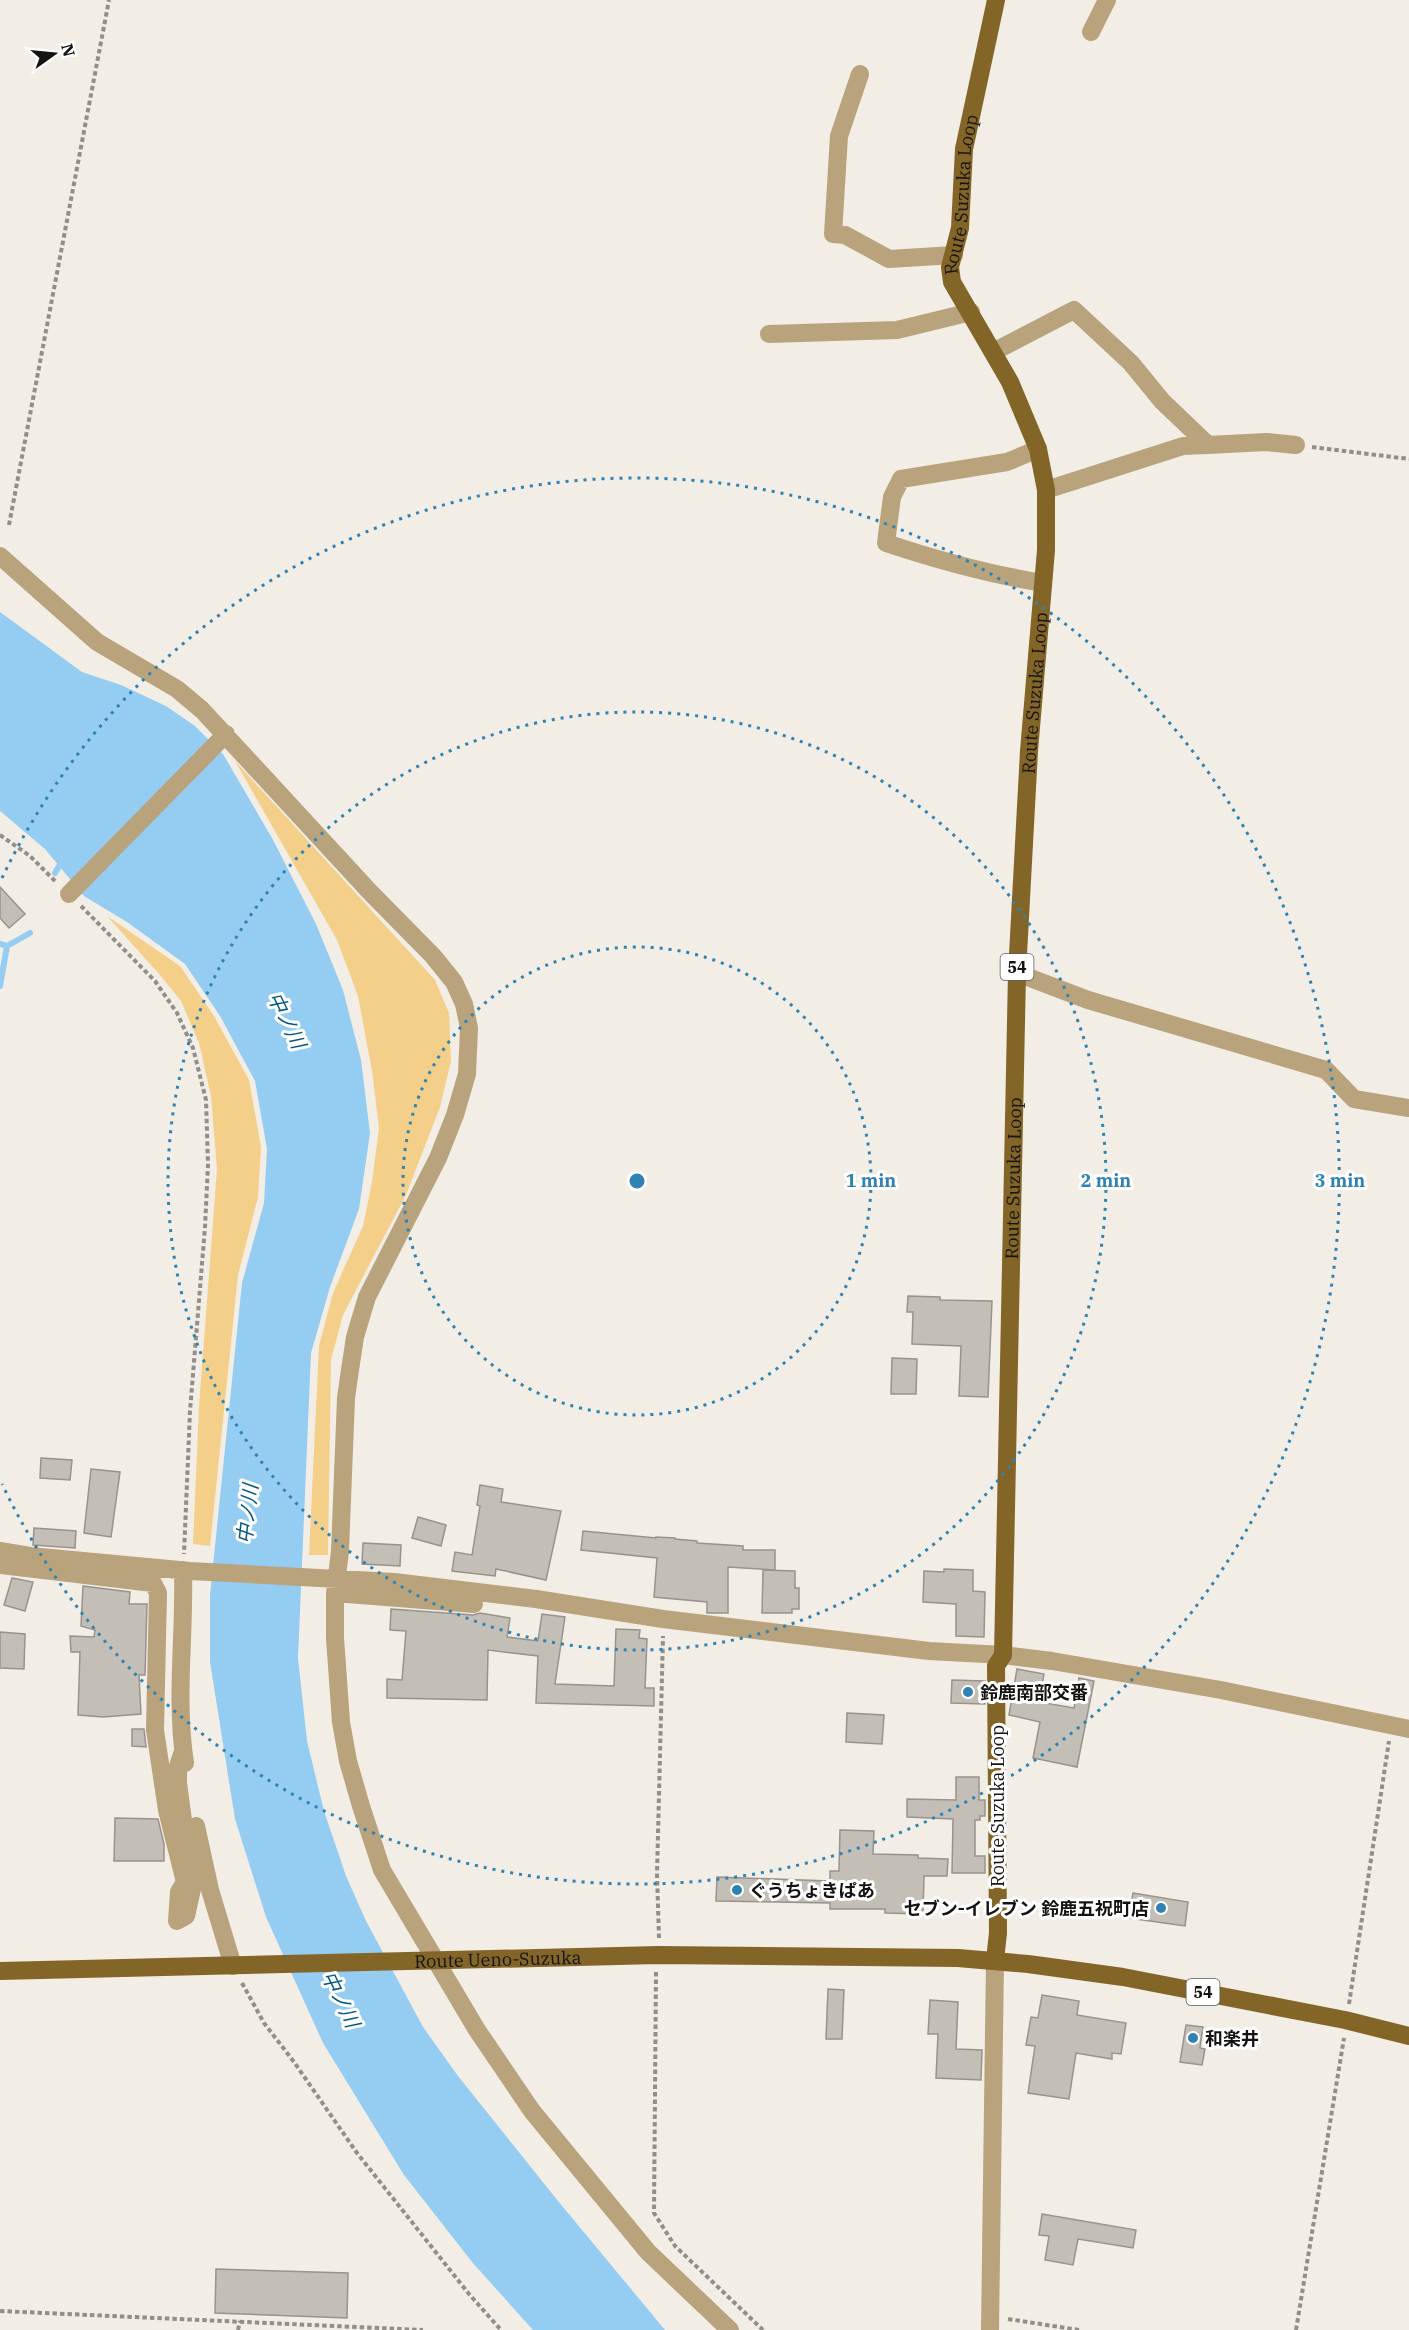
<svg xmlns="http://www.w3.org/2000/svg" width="1409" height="2330" font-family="'IBM Plex Serif','Noto Sans JP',serif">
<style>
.green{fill:#f4cf8a}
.water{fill:#95cdf2}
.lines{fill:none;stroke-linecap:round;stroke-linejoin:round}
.stream{stroke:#95cdf2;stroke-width:6}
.building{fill:#c3beb6;stroke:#98938c;stroke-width:1.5}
.path{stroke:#928e89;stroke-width:4;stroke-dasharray:4.5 3;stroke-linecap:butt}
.minor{stroke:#b8a37d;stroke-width:18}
.major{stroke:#846528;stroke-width:18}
.ring{fill:none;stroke:#2e83b3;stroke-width:3;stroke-dasharray:3 6}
.poi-dot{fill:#2e83b3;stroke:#fff;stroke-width:2}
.labels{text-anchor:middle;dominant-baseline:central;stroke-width:6;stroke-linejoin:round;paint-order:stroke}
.shield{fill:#fff;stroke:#5b5a58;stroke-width:1.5}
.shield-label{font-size:16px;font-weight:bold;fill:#151311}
.street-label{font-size:18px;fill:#151311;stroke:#fff}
.poi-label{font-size:18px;font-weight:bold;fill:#151311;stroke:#fff;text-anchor:start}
.water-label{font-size:20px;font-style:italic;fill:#025880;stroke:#fff}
.centre{fill:#2e83b3;stroke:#fff;stroke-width:3}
.ring-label{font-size:18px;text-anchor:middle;font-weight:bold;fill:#2e83b3;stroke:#fff;stroke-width:6;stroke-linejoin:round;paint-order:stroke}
</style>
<rect width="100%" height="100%" fill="#f2ede5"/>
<path class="green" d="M235,761L435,980L449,1013L451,1061L440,1107L406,1195L343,1315L331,1360L328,1555H309L319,1346L333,1293L363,1226L372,1182L379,1128L372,1071L358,996L337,940Z
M107,916L180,966L214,1016L249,1080L261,1147L258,1197L238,1275L210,1546L193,1544L199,1406L217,1169L211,1096L199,1043L181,1001L159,974Z"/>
<path class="water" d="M0,612L82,672L121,685L166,706L195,726L223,754L272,838L316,924L343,990L361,1060L370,1133L359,1209L330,1287L311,1353L298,1658L307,1741L324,1811L346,1876L366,1921L423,2027L458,2076L558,2201L665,2330H533L472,2262L404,2175L323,2043L266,1917L235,1819L210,1662V1595L242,1283L264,1203L267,1149L255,1081L220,1016L185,964L127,922L84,896L45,849L0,811Z"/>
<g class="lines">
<path class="stream" d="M55,873L62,861
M0,944L7,946L30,933
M0,986L7,946"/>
</g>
<path class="building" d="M0,887L25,914L9,928L0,918Z
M908,1296L940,1297V1300L992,1301L988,1397L959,1396L961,1346L912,1344L913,1312H907Z
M892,1358L917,1359L916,1394H891Z
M41,1458L72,1460L70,1480L40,1478Z
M91,1469L120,1472L111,1537L84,1533Z
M480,1485L503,1489L501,1502L561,1511L546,1580L496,1569L495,1576L452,1571L455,1552L472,1555L480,1506L477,1505Z
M418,1517L446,1525L441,1546L412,1538Z
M34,1528L76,1531L75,1548L33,1545Z
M583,1531L656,1538V1537L675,1538V1539L697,1541V1543L743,1546V1550H775V1570L728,1567V1613H707V1602L654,1597L657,1558L581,1550Z
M363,1543L401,1545L400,1566L362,1564Z
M944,1569L973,1570V1591L985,1592L984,1637L956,1636V1604L923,1602L924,1571L944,1572Z
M763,1570L795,1571V1588H799V1609H792V1613H762Z
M12,1578L33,1582L25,1611L4,1605Z
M83,1586L130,1592L129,1604H147L145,1675H139L141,1714L103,1717L78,1715L80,1652H71L70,1636L94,1637L95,1630L81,1626Z
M391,1609L473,1615L480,1613L510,1618L507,1637L538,1641L542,1614L565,1617L555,1684L614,1686L616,1629L640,1630L639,1638L647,1639L645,1688H654V1706L536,1703L538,1656L488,1650L487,1700L387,1698V1679L402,1680L406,1631L390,1630Z
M0,1632L25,1634L24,1669L0,1668Z
M1017,1669L1044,1674L1039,1702L1074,1708L1079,1678L1094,1681L1077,1767L1033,1758L1040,1722L1009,1715Z
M952,1680L985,1681V1704L951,1703Z
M847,1713L884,1715L882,1744L846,1742Z
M132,1729H144L146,1747L132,1746Z
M956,1777H979V1800H985V1816H980V1820H975V1856H985V1873H952L953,1819L907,1817V1799L956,1800Z
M115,1818L158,1819L164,1844V1861H114Z
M840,1830L874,1831L873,1854L918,1855V1858L948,1859L947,1876H924L923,1914L885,1913V1909H830V1903L716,1901L717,1877L830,1881V1871H839Z
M1133,1893L1188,1902L1185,1926L1129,1918Z
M828,1989L844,1990L842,2039H826Z
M1042,1995L1079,2001L1077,2015L1126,2023L1121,2054L1112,2053V2059L1076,2053L1069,2099L1028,2093L1035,2046L1026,2045L1031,2017L1038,2018Z
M930,2000L958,2002L956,2049L982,2050L981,2080L936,2078L938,2034H928Z
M1186,2025L1203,2027L1200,2048L1205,2049L1202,2065L1180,2062Z
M1042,2214L1136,2230L1133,2248L1078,2239L1073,2265L1045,2260L1049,2236L1039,2235Z
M216,2269L348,2273L347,2318L215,2313Z"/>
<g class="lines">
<path class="path" d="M1312,447L1409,459
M9,525L109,0
M0,835L30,856L56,882
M81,906L155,981L177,1013L193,1048L206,1100L208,1165L205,1227L190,1411L184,1554
M659,1938L657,1874L663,1636
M656,1972L654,2213L675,2246L763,2330
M242,1983L264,2023L294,2062L357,2153L469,2294L501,2330
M1349,2004L1389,1741
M0,2311L423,2330
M1008,2319L1079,2330
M238,2330L240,2321
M1296,2330L1344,2038"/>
<path class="minor" d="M1091,32L1107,0
M860,74L839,136L833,234L845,235L889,259L954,255
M769,334L897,330L971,312
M993,352L1074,310L1131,363L1162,401L1208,445L1266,442L1296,445
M1038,449L1007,462L901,479L892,497L886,543C940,561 987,574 1043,583
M1046,490L1183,446L1208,445
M0,556L97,642L177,689L202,710L370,892L433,956L454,982L464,1004L469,1028L467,1074L455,1115L438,1158L367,1297L355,1337L350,1370L346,1398L340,1551L335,1593V1638L341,1722L348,1761L361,1806L382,1870L477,2030L532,2111L648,2252L730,2330
M69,894L226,734
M1017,973L1088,1000L1326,1070L1354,1099L1409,1108
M0,1551L30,1556L190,1571L394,1582L536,1599L663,1619L929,1651L1003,1655L1052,1661L1221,1690L1409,1729
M0,1565L153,1583L158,1593L155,1730L167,1810L185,1882L179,1892L177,1921L186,1916L192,1889L178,1783V1766L183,1751
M183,1570C185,1635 175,1698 185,1763
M335,1593L474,1604
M196,1826L210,1890L233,1966
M990,2330L995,1960"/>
<g class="major">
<path id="s1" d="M995,1960L998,1933L996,1666L1003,1655L1017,973L1029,751L1046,550V490L1038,449L1010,382L952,282L950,267L960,228L964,149L996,0"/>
<path id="s2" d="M0,1971L658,1955L958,1958L1028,1964L1123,1977L1345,2020L1409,2036"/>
</g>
</g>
<g class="ring">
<circle cx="637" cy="1181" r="234"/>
<circle cx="637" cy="1181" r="469"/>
<path d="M2 878A703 703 0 1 1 2 1484"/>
</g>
<g class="poi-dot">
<circle cx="968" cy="1692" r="6"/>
<circle cx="737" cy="1890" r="6"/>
<circle cx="1161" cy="1908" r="6"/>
<circle cx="1193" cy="2038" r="6"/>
</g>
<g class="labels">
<g class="shield">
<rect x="1000.5" y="954" width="33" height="26" rx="4.5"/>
<rect x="1186.5" y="1979" width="33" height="26" rx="4.5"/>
</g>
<g class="shield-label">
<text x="1017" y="967">54</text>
<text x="1203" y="1992">54</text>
</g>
<g class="street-label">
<text stroke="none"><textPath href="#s1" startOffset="1792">Route Suzuka Loop</textPath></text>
<text stroke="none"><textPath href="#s1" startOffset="1270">Route Suzuka Loop</textPath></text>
<text stroke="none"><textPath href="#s1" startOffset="784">Route Suzuka Loop</textPath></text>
<text transform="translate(997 1806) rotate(-90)">Route Suzuka Loop</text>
<text stroke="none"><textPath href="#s2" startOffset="498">Route Ueno-Suzuka</textPath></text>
</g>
<g class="poi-label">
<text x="980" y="1692">鈴鹿南部交番</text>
<text x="749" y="1890">ぐうちょきぱあ</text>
<text x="1149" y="1908" text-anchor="end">セブン-イレブン 鈴鹿五祝町店</text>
<text x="1205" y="2038">和楽井</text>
</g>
<g class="water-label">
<text transform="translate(287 1020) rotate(64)">中ノ川</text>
<text transform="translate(247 1514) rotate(-84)">中ノ川</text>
<text transform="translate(341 1999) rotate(64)">中ノ川</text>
</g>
</g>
<circle cx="637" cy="1181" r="9" class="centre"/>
<g class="ring-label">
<text x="871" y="1187">1 min</text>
<text x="1106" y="1187">2 min</text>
<text x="1340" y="1187">3 min</text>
</g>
<g transform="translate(54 54) rotate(75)" stroke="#ffffff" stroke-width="4.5" paint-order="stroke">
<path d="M0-4.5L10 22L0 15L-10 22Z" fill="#151311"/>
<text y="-9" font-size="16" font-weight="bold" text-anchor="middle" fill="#151311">N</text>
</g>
</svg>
